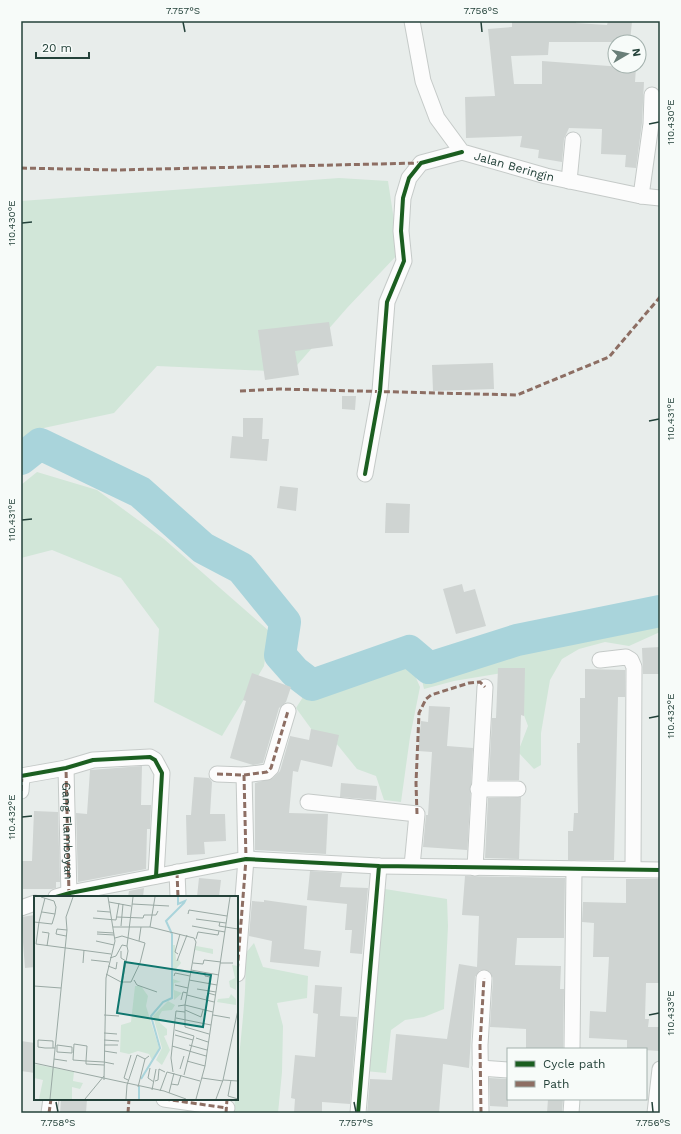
<svg xmlns="http://www.w3.org/2000/svg" width="681" height="1134" font-family="'Work Sans',sans-serif">
<style>
.green{fill:#d1e6d8}
.lines{fill:none;stroke-linecap:round;stroke-linejoin:round}
.river{stroke:#a9d4db;stroke-width:32}
.building{fill:#cfd4d2}
.street-casing{stroke:#c5cac8;stroke-width:17}
.street{stroke:#fcfcfc;stroke-width:15}
.quiet{stroke:#8d6e63;stroke-width:3;stroke-dasharray:6 3;stroke-linecap:butt}
.cycleway-casing{stroke:#f7fbf9;stroke-width:6}
.cycleway{stroke:#1b5e20;stroke-width:4}
.ticks{fill:none;stroke:#24423a;stroke-width:1.5}
.labels{text-anchor:middle;dominant-baseline:central;stroke-width:4;stroke-linejoin:round;paint-order:stroke}
.street-label{font-size:12px;fill:#24423a;stroke:#f7fbf9}
.inset-river{fill:none;stroke:#a9d4db;stroke-width:2}
.inset-road{fill:none;stroke:#9aa9a4;stroke-width:1}
.view{fill:#0f766e;fill-opacity:0.15;stroke:#0f766e;stroke-width:2}
.inset-edge{fill:none;stroke:#24423a;stroke-width:2}
.neatline{fill:none;stroke:#24423a;stroke-width:1.5}
.ticks-label{font-size:10px;text-anchor:middle;fill:#24423a}
</style>
<rect width="100%" height="100%" fill="#e8edeb"/>
<path class="green" d="M339,178L388,181L399,253L347,308L291,372L157,366L114,413L39,429L21,440V201Z
M37,472L97,490L164,539L269,631L264,666L222,736L154,702L159,629L121,578L52,550L21,558V485Z
M660,619V632L629,646L605,642L579,649L562,659L550,680L541,733V765L534,769L518,752L528,726L508,672L454,681L424,689L421,676L514,648Z
M409,662L420,687L410,737L401,802L384,800L376,776L357,769L336,743L312,730L296,708L303,697L336,688L364,675Z
M385,889L447,899L448,926L444,1009L424,1017L405,1020L391,1030L386,1073L365,1071Z
M254,943L263,967L308,976L307,998L277,1003L283,1026L282,1072L278,1113H234L235,1099H237C237,1050 248,1002 245,954Z"/>
<g class="lines">
<path class="river" d="M21,459L40,444L140,492L203,548L241,568L285,622L280,655L295,672L312,685L409,651L429,668L517,640L660,611"/>
</g>
<path class="building" d="M512,21H576V23L607,25L608,21H632L630,42H549L548,55L511,56L514,84H542V61L636,68L635,82H644L642,123L636,168L625,167L626,155L601,154L602,129L569,128L564,139L562,162L538,158L539,150L520,147L522,136L466,138L465,97L495,96L488,29L512,27Z
M329,322L333,346L295,351L299,375L265,380L258,330Z
M493,363L494,389L433,391L432,365Z
M342,396H356L355,410L342,409Z
M243,418H263L262,439H269L267,461L230,458L232,436L243,437Z
M280,486L298,488L296,511L277,508Z
M386,503L410,504L409,533H385Z
M462,584L464,592L475,589L486,626L456,634L443,589Z
M660,647V674H643L642,648Z
M498,668H525L524,716L521,715L519,780H489L492,718H496Z
M585,669L625,670V697H618L614,860H568V831H573L574,813H578L577,743H580V698H585Z
M252,673L291,687L286,702L279,708L263,763L253,765L230,758L246,701L243,700Z
M429,706L450,707L447,746L473,748L467,858V850L423,847L426,815H428L432,752L418,751L421,721L428,722Z
M311,729L339,735L332,767L301,760L298,772L293,771L289,813L328,814L326,854L255,850V783L273,778L280,771L290,736L309,740Z
M142,766L141,805H151L150,829H147L146,869L78,882L76,813L87,814L90,770Z
M194,777L209,778L212,782L210,814H225L226,841L204,842L205,854L187,855L186,815H191Z
M341,783L377,786L376,800L340,797Z
M521,797L519,859L485,858L488,798Z
M34,811L58,812L60,882H56V888L52,889H23L22,861H32Z
M310,871L342,873L340,887L368,888L362,954L350,953L352,930H345L347,904L307,900Z
M465,876L565,878L564,938H517L515,965L561,966L560,989H564L563,1049H526V1029L490,1027L493,978L489,971L480,970L475,977L469,1068L443,1064L439,1113H367L370,1079L392,1080L396,1034L447,1039L459,964L477,967L479,916L462,915Z
M199,878L221,880L219,897H197Z
M626,879H660V983H646L645,1019H649L648,1027H660V1051L627,1049V1040L589,1038L590,1011L606,1012L609,957H593L594,923L582,922L583,902L626,903Z
M144,888L143,897H128L129,891Z
M264,900L307,906L304,949L321,951L319,967L270,962L272,941L249,936L252,901L264,902Z
M35,915V967L25,968L21,917Z
M315,985L342,987L340,1016L357,1017L350,1104L322,1102V1113H294L295,1099L291,1098L295,1055L315,1057L318,1014L313,1013Z
M21,1041L35,1043V1073L21,1071Z
M489,1078L508,1079V1107L490,1106Z
M61,1099H87L86,1113H60Z
M548,1099H563L562,1113H547Z"/>
<g class="lines">
<defs>
<g id="street">
<path id="s1" d="M412,21L423,81L437,118L462,152L546,176L641,196L660,198"/>
<path d="M569,181L573,140"/>
<path d="M641,196L651,124L652,95"/>
<path d="M365,474L380,391L387,302L404,261L401,231L403,198L409,178L421,163L462,152"/>
<path d="M600,660L626,657L631,660L634,667L633,869"/>
<path id="s2" d="M66,768L69,897"/>
<path d="M217,774L244,775L246,859L237,974"/>
<path d="M244,775L267,772L271,768L288,711"/>
<path d="M21,776L66,768L93,760L150,757L155,760L162,773L156,876"/>
<path d="M478,789H518"/>
<path d="M21,791L22,776"/>
<path d="M308,802L417,814L412,866"/>
<path d="M475,868L485,687"/>
<path d="M177,872L178,897"/>
<path d="M56,897L70,893L246,859L379,866L660,870"/>
<path d="M21,908L35,903"/>
<path d="M572,1049L574,869"/>
<path d="M480,1068L508,1070"/>
<path d="M164,1099L227,1108"/>
<path d="M49,1113L51,1099"/>
<path d="M358,1113L379,866"/>
<path d="M481,1113L480,1045L484,978"/>
<path d="M571,1113L572,1099"/>
<path d="M655,1113L660,1069"/>
</g>
</defs>
<use href="#street" class="street-casing"/>
<use href="#street" class="street"/>
<path class="quiet" d="M21,168L115,170L421,163
M240,391L279,389L517,395L609,357L660,297
M217,774L244,775L246,859L237,974
M244,775L267,772L271,768L288,711
M21,791L22,776
M417,814L416,783L419,713L426,699L431,695L469,683L480,682L485,687
M177,872L178,897
M69,895L66,768L69,767
M164,1099L227,1108
M49,1113L51,1099
M128,1113L129,1099
M226,1113L227,1099
M481,1113L480,1045L484,978"/>
<defs>
<path id="cycleway" d="M365,474L380,391L387,302L404,261L401,231L403,198L409,178L421,163L462,152
M21,776L66,768L93,760L150,757L155,760L162,773L156,876
M56,897L70,893L246,859L379,866L660,870
M358,1113L379,866"/>
</defs>
<use href="#cycleway" class="cycleway-casing"/>
<use href="#cycleway" class="cycleway"/>
</g>
<path class="ticks" d="M183,22L185,32M481,22L482,32M649,124L659,122M22,223L32,222M649,421L659,419M22,520L32,519M649,718L659,716M22,817L32,816M649,1015L659,1013M56,1102L58,1112M354,1102L356,1112M652,1102L653,1112"/>
<g class="labels">
<g class="street-label">
<text stroke="none"><textPath href="#s1" startOffset="197">Jalan Beringin</textPath></text>
<text stroke="none"><textPath href="#s2" startOffset="63">Gang Flamboyan</textPath></text>
</g>
</g>
<g transform="translate(34 896)">
<rect width="204" height="204" fill="#e8edeb"/>
<path d="M138,49H141L142,65L144,62L147,67L142,73L137,71ZM162,50L179,53V58L161,54ZM198,69L204,70L202,94L196,91L195,85L201,82ZM138,74L139,83L147,86L140,87V94L148,97L140,104ZM101,90H107L114,100L112,110L125,152L118,164L115,158L104,155L95,158L86,156L87,129L97,126ZM197,98L202,103V109L183,106L184,103L195,102ZM134,105L141,109L138,114L128,115L125,120L126,127L133,133V139L130,140L136,154L128,169L122,164L128,152L119,120ZM0,168L40,176L39,185L49,187L46,193L38,191V203H5L9,184L0,182Z" fill="#d1e6d8"/>
<path class="inset-river" d="M107,183L126,152L117,120L129,106L138,102V38L132,25L150,7L151,5L144,8V1M105,190V203"/>
<path class="inset-road" d="M75,6L97,10M98,8L135,10M63,15L76,16M8,16L21,18M154,18L155,14L193,20M83,21L109,22L110,19H122L124,15M59,22L82,24L85,7M162,23L192,27M0,26L18,28L21,18L22,11L20,5L7,1M5,26L2,48L77,58M5,26L11,2M186,26L185,30L204,33M87,30L89,8M158,30L191,36M79,31H116L160,42L162,46L151,109V131L175,138M116,31L121,1M8,36L15,37L13,50M63,36L80,37M63,38L80,39M32,40L22,38L23,33L33,34M162,43L164,36L184,39L185,35M62,45L80,49M105,45L107,31M87,55V62L92,65M144,58L141,56L146,38M76,62L82,60L88,49L93,50M57,64L75,66M143,65L153,39M49,67L50,54M159,67L169,68L170,64L187,66M186,67H199M74,70L82,73L83,66M157,74L185,79M171,76V80L176,81L175,88M72,78L87,86H97L106,67L111,47L88,40L81,42M140,80L141,77L156,80M100,84L103,89L123,96M155,84L183,89M88,87L94,55L93,50L99,1M141,89L154,92M0,90L27,92M163,93L182,96M153,99L180,106M147,104L149,96L153,97M172,104L174,97L181,99M144,110L151,109L179,116M151,114L167,121L169,114M70,119L85,120M179,119L196,122M142,122L177,129M141,134L160,140L150,179M70,137L83,138M141,139L159,144M162,142L174,146M70,144L85,145M23,149L38,151V157L23,156ZM70,149H84M155,149L173,154M138,150L172,160M19,152V145L4,144V151L11,152H21M70,155L83,157M20,163L33,165M153,165L171,170M0,167L130,195L152,203M70,169L52,168V165L53,150L40,148L39,164L52,165L70,166L80,168M116,172L114,182L120,186M146,173L150,160M139,176L137,162L142,115L151,116M168,182L189,185M70,184L72,82L81,45L74,1M94,184L90,182L97,159M189,184L204,185M197,184L194,200L204,203M121,185L124,184L125,173L131,176M137,188L144,189L147,179M104,191L111,163L115,160M118,194L122,173M126,195L133,176L166,185M135,197L140,177M16,203L33,34L32,21L39,1M51,203L70,180M92,203L93,189L103,159L111,163M162,203L171,170L196,1M182,203L189,184L204,114"/>
<path class="view" d="M91,66L177,79L169,131L83,117Z"/>
<rect width="204" height="204" class="inset-edge"/>
</g>
<rect width="681" height="1134" fill="none" stroke="#f7fbf9" stroke-width="44"/>
<rect x="507" y="1048" width="140" height="52" fill="#f7fbf9" stroke="#a3b1ad"/>
<rect x="515" y="1061" width="20" height="6" fill="#1b5e20" stroke="#a3b1ad"/>
<text x="543" y="1068" font-size="12" fill="#24423a">Cycle path</text>
<rect x="515" y="1081" width="20" height="6" fill="#8d6e63" stroke="#a3b1ad"/>
<text x="543" y="1088" font-size="12" fill="#24423a">Path</text>
<g transform="translate(627 54) rotate(81)"><circle r="19" fill="#f7fbf9" stroke="#a3b1ad"/>
<path d="M0-3L7 15L0 10L-7 15Z" fill="#697e78"/>
<text y="-6" font-size="11" font-weight="bold" text-anchor="middle" fill="#24423a">N</text>
</g>
<path d="M36 52v6h53v-6" fill="none" stroke="#24423a" stroke-width="2"/>
<text x="42" y="52" font-size="12" fill="#24423a" stroke="#f7fbf9" stroke-width="3" paint-order="stroke">20 m</text>
<rect x="22" y="22" width="637" height="1090" class="neatline"/>
<g class="ticks-label">
<text x="183" y="14">7.757°S</text>
<text x="481" y="14">7.756°S</text>
<text transform="translate(670 122) rotate(-90)" y="4">110.430°E</text>
<text transform="translate(11 223) rotate(-90)" y="4">110.430°E</text>
<text transform="translate(670 419) rotate(-90)" y="4">110.431°E</text>
<text transform="translate(11 520) rotate(-90)" y="4">110.431°E</text>
<text transform="translate(670 716) rotate(-90)" y="4">110.432°E</text>
<text transform="translate(11 817) rotate(-90)" y="4">110.432°E</text>
<text transform="translate(670 1013) rotate(-90)" y="4">110.433°E</text>
<text x="58" y="1126">7.758°S</text>
<text x="356" y="1126">7.757°S</text>
<text x="653" y="1126">7.756°S</text>
</g>
</svg>
